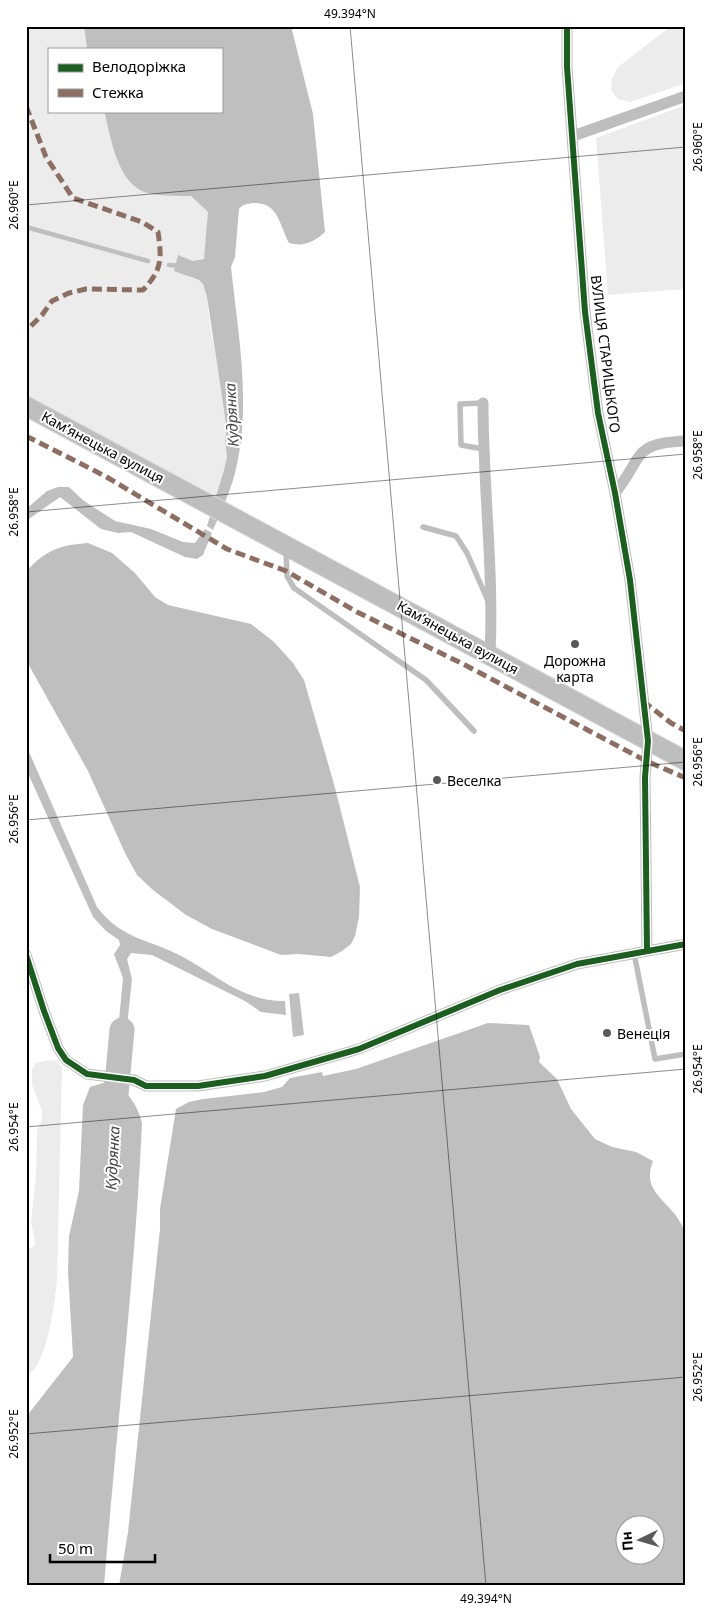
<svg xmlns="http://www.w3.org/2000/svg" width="712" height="1612" font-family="'Noto Sans',sans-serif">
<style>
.green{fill:#ececec}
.water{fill:#bfbfbf;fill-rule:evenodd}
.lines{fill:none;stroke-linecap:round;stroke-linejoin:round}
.stream{stroke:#bfbfbf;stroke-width:4.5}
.river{stroke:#bfbfbf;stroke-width:25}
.primary-casing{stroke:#dbdbdb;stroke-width:21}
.service{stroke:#bebebe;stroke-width:5.5}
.minor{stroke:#bebebe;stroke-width:11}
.primary{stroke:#bebebe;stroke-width:19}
.quiet{stroke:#8d6e63;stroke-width:5;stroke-dasharray:10 5;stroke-linecap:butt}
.cycleway-casing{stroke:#fff;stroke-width:9}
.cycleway{stroke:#1b5e20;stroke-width:6}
.ticks{fill:none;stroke:#000;stroke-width:1;stroke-opacity:0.45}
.poi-dot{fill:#595959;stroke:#fff;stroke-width:2}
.labels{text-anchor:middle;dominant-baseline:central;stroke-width:4;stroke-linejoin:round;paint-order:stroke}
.street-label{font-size:14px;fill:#000;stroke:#fff}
.poi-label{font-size:14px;fill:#000;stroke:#fff;text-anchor:start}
.water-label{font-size:15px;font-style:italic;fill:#444;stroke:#fff}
.neatline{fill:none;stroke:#000;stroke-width:2}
.ticks-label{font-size:12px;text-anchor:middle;fill:#000}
</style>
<rect width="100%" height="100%" fill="#fff"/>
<path class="green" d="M26,26H84L87,49H49V111H104L118,163L151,194L192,196L208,212L206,254L204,259L193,261L190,278L199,280L203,284L207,297L209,318L226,416L227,457L215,500L26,397Z
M671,26H686V83L630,102L618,99L611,90L612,79L618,67Z
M686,105V289L608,295L596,138Z
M49,1060L58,1061L62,1068L57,1280C55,1300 47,1368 27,1375L26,1250L34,1246L35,1241L31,1223L36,1176L37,1130L42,1120V1111L32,1085V1070L36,1063Z"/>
<path class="water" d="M84,26H291L313,114L325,232C314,242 304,247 289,243C278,222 279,203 253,203C247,204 243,204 239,209L235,257L231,267C238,334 252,406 235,473C230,493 221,511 213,530L207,526L223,473L227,457L225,439L227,430L207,297L203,284L199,280L174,271L178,255L193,261L204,259L208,212L191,196C179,196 165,196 152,194C117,188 112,140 104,111H221V49H87Z
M58,487H69L84,501L115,521L151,529L183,542L195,543L205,529L212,533L203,555L197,559L185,557L131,532L118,533L101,529L60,497L26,521V509L47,491Z
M88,543L112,553L135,573L155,597L168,605L251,624L274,642L293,663L304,680L334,784L360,887L359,917L355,936L351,944L342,951L331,957L299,954L281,955L212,929L186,915L153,890L137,875L125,853L88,771L26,660V572C45,550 60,545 88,543Z
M26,745L97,907C123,941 151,939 185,958C217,976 245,1002 285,1001L286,1015L261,1012L245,1001L152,955L131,953L127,959L132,979L123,1064L115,1063L123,978L114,954L120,945L119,940L106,931L93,917L26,769Z
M299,993L304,1035L293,1037L289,994Z
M488,1023L529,1025L540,1057L539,1062L557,1079L571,1109L595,1139L612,1147L636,1152L653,1161C641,1192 667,1199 680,1222C683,1226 684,1232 686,1237V1586H119L128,1532L160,1229V1209L176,1109L189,1102L203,1099L264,1092L282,1087L290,1078L322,1072L323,1076L356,1069ZM654,1524V1554H624V1524Z
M110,1080L121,1081V1089C132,1096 139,1111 142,1123C135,1278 116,1431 104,1586H26V1417L73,1357L68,1271L69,1236L79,1191L83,1105L90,1087L106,1082L103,1099L107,1100Z"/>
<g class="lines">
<path class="stream" d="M26,227L148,261
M169,265L182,266"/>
<path class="river" d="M115,1105L122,1030"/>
<defs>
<path id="primary" d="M26,406L686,761"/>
</defs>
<use href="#primary" class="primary-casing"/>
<path class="service" d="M483,403L460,404L461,445L483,449
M423,527L456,536L467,553L488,601
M286,551L287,576L294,588L426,680L474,731
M634,953L655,1059L686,1054"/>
<path class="minor" d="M567,26V67L585,312L598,413L615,493L630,580L648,741L645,777L647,951
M573,136L686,96
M483,403C483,487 494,571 490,654
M615,493C644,457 631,443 686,441
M26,955L44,1011L58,1048L66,1060L87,1074L134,1080L146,1086H198L265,1076L359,1049L500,990L577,964L686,944"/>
<use href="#primary" class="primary"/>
<path class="quiet" d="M26,106L46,157L73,198L142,222L158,232C162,259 162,270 143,290L86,289L69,293L52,301L42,315L26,331
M26,436L105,476L227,549L286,571L357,612L465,665L646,761L686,778
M643,701L671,723L686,731"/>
<defs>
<path id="cycleway" d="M567,26V67L585,312L598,413L615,493L630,580L648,741L645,777L647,951
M26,955L44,1011L58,1048L66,1060L87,1074L134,1080L146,1086H198L265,1076L359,1049L500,990L577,964L686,944"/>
</defs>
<use href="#cycleway" class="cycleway-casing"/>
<use href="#cycleway" class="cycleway"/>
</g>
<path class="ticks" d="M350,26L486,1586M26,205L686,147M26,512L686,454M26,820L686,762M26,1127L686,1069M26,1434L686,1377"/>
<g class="poi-dot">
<circle cx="575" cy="644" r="5"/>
<circle cx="437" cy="780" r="5"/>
<circle cx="607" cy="1033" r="5"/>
</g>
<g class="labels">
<g class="street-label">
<text transform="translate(606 354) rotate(83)">ВУЛИЦЯ СТАРИЦЬКОГО</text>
<text transform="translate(103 447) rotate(28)">Камʼянецька вулиця</text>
<text transform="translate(458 637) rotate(29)">Камʼянецька вулиця</text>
</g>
<g class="poi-label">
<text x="575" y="660" text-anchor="middle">Дорожна<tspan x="575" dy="16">карта</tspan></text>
<text x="447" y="780">Веселка</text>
<text x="617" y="1033">Венеція</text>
</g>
<g class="water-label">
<text transform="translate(231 415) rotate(-93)">Кудрянка</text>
<text transform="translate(112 1158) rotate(-87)">Кудрянка</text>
</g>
</g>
<rect width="712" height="1612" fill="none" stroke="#ffffff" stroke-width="55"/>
<rect x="48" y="48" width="175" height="65" fill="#ffffff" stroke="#999999"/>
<rect x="58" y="64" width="25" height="8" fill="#1b5e20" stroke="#999999"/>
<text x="92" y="72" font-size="15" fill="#000000">Велодоріжка</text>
<rect x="58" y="89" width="25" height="8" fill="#8d6e63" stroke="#999999"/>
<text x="92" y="98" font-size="15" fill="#000000">Стежка</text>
<g transform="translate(640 1540) rotate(265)"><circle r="24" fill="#ffffff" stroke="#999999"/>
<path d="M0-4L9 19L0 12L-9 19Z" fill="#595959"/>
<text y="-8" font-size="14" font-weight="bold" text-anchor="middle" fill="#000000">Пн</text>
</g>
<path d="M50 1554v8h105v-8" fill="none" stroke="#000000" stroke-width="2.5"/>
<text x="58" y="1554" font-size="15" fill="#000000" stroke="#ffffff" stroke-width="4" paint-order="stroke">50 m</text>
<rect x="28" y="28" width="656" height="1556" class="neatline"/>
<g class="ticks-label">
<text x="350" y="18">49.394°N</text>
<text transform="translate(698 147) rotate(-90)" y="4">26.960°E</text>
<text transform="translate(14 205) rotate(-90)" y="4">26.960°E</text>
<text transform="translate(698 455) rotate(-90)" y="4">26.958°E</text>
<text transform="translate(14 512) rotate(-90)" y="4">26.958°E</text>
<text transform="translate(698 762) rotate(-90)" y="4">26.956°E</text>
<text transform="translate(14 819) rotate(-90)" y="4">26.956°E</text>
<text transform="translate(698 1069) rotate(-90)" y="4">26.954°E</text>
<text transform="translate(14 1127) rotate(-90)" y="4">26.954°E</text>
<text transform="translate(698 1377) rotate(-90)" y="4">26.952°E</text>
<text transform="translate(14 1434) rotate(-90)" y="4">26.952°E</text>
<text x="486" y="1603">49.394°N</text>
</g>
</svg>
